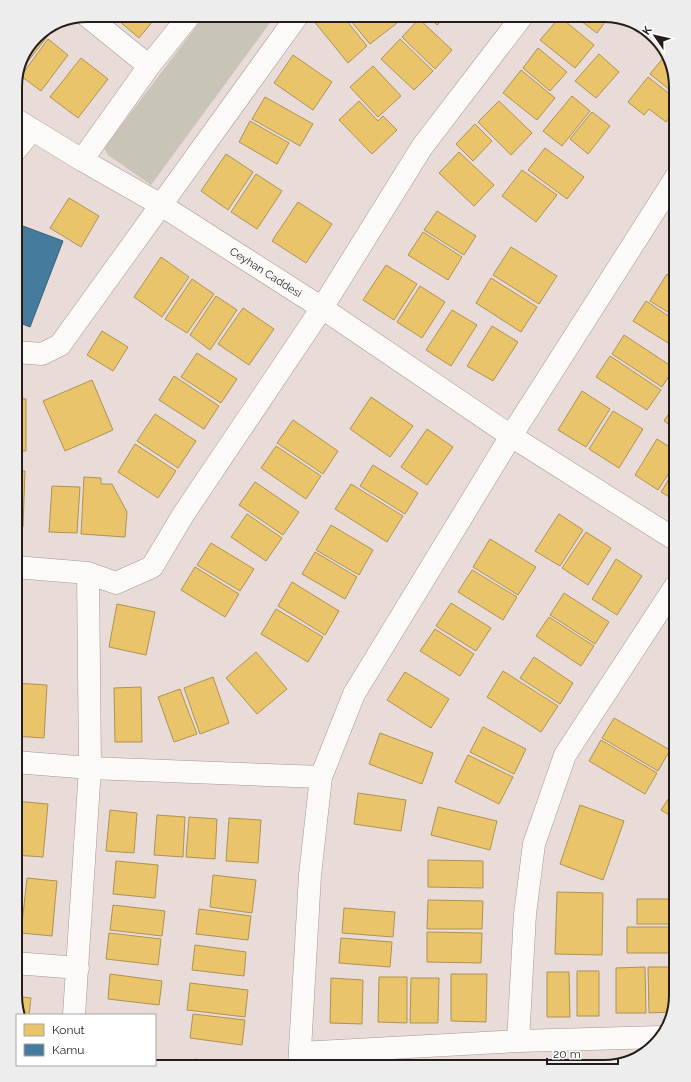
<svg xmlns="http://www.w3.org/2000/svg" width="691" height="1082" font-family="Raleway,sans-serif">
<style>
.green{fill:#c9c4b8}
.homes{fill:#e9c46a;stroke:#ae9252}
.public{fill:#457b9d;stroke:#3b5f75}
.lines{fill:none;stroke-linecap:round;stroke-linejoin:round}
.minor-casing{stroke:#a29895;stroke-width:23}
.secondary-casing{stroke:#a29895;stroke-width:23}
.minor{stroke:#fcfaf9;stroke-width:22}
.secondary{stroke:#fcfaf9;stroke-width:22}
.labels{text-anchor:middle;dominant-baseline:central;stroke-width:4;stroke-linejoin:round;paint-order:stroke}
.street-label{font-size:11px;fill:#251d19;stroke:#fff}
.rim{fill:none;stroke:#251d19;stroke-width:2}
</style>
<rect width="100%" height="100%" fill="#e9dcd8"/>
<path class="green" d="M205,15H273L270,23L151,185L108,155L104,148Z"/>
<path class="homes" d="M112,15H158L139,38Z
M319,15H342L367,46L348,63L313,20Z
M346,15H391L397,23L370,44Z
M427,15H447L437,25Z
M573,15H610L597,33Z
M560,17L594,45L575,68L540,40Z
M419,19L452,50L435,69L402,37Z
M46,30L50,33L19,73L36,36Z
M48,39L68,55L41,91L21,76Z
M400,39L433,71L414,90L381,59Z
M538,48L567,72L550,91L523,68Z
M667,53L669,55L676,87V95L650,74Z
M599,54L619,72L596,98L575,81Z
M293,55L332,82L313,110L274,83Z
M81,58L108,79L78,118L50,97Z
M373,66L401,96L378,117L350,87Z
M521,70L555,98L537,120L503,93Z
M648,77L676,99V109L666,122L649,109L644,115L628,102Z
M572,96L590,111L562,146L543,131Z
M265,97L313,124L300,146L252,119Z
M359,101L378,121L383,116L397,130L372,154L339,120Z
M499,101L532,133L511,155L478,122Z
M592,112L610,126L588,154L570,139Z
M250,121L289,143L277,164L239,142Z
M475,124L492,141L473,161L456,144Z
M545,148L584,177L567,199L528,170Z
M459,152L494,185L474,206L439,173Z
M226,154L253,172L228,210L201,191Z
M522,170L557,195L536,222L502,196Z
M256,174L282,191L257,229L231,212Z
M69,198L99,216L81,247L50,228Z
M298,202L332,224L306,263L272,241Z
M437,211L476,236L464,255L424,230Z
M423,232L462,257L448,280L408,255Z
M511,247L557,276L539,304L493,275Z
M161,257L189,277L162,317L134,297Z
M386,265L417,284L394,320L363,300Z
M667,274L676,280V317L650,301Z
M491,278L537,307L521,332L476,303Z
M192,279L214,294L187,333L165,319Z
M420,286L445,302L422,338L397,322Z
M216,296L237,310L210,350L190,335Z
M646,301L676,321V348L633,321Z
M243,308L274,329L249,365L218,344Z
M452,310L477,325L451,366L426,350Z
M492,326L518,342L493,381L467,366Z
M102,331L128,347L113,371L87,355Z
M624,335L674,368L662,387L612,354Z
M197,353L237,379L221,403L181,377Z
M610,356L661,390L647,410L596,377Z
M174,376L219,406L204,429L159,400Z
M92,380L113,430L65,451L43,401Z
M582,391L610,409L586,447L558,430Z
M371,397L413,426L390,457L350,429Z
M15,398L26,399V451H15Z
M676,403V429L664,421Z
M613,411L643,429L619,468L589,449Z
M155,414L196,441L178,468L137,441Z
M293,420L338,451L323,474L277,443Z
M427,429L453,447L427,485L401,467Z
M657,439L676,451V462L658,490L635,475Z
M135,444L176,471L158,498L118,472Z
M276,446L321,476L306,499L261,468Z
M373,465L418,493L405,514L360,486Z
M676,468V501L661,492Z
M15,471H25L23,527H15Z
M84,477L101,478V484H112L127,512L125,537L81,534Z
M255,482L299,512L283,535L239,505Z
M351,484L403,516L387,542L335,509Z
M52,486L80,487L77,533L49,532Z
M247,514L282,538L266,561L231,537Z
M559,514L583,530L560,566L535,551Z
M331,525L373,550L359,575L316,550Z
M586,532L611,548L588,585L562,568Z
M490,539L536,567L518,595L473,567Z
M211,543L254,569L240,591L197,565Z
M315,552L357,577L345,599L302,574Z
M616,559L642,576L617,615L592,599Z
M195,567L239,594L225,617L181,590Z
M472,570L517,597L503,620L458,592Z
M292,582L339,611L325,635L278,606Z
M564,593L609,622L595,644L550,615Z
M451,603L491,628L476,651L436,626Z
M117,604L155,612L146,655L109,647Z
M276,609L323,637L308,662L261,634Z
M549,617L594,646L581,666L536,636Z
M435,629L474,654L460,676L420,651Z
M256,652L287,689L257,714L226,678Z
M534,657L573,683L560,704L520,678Z
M503,671L558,706L541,732L487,697Z
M405,672L449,699L431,728L387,700Z
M213,677L229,723L200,734L184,688Z
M15,683L47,685L44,738L15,736Z
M141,687L142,742H115L114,688Z
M180,689L197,734L174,742L158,697Z
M614,718L670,750L658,771L602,738Z
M483,727L526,749L514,774L470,752Z
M380,733L433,753L422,784L369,764Z
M601,740L657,773L645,794L589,761Z
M468,755L513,777L499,804L455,782Z
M676,787V819L661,810Z
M358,793L406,800L401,831L354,824Z
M15,801L48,804L43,857L15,855Z
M580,805L624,821L603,880L560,864Z
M438,807L497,821L490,850L431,835Z
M110,810L137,813L134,853L106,851Z
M157,815L185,817L183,857L154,855Z
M189,817L217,819L215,859L186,857Z
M229,818L261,820L258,863L226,861Z
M428,860L483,861V888L428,887Z
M116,861L158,865L155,898L113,894Z
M213,875L256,880L252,913L210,907Z
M27,878L57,881L52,936L21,933Z
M557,892L603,893L602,955L555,954Z
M637,899H676V924H637Z
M428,900L483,901L482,929H427Z
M113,905L165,911L162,936L110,930Z
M344,908L395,912L393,937L342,933Z
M199,909L251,916L248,940L196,934Z
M627,927H676V953H627Z
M427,932L482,933L481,963L427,962Z
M109,933L161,939L158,965L106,959Z
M341,938L392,942L390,967L339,963Z
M195,945L246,952L244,976L192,970Z
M645,967L646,1013H616V968Z
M648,967H676V996L671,1012L649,1013Z
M577,971H599V1016H577Z
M547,972H569L570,1017H547Z
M110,974L162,981L159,1005L108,999Z
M451,974H487L486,1022L451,1021Z
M379,977H407V1023L378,1022Z
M331,978L363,980L362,1024L330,1023Z
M411,978H439L438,1023H410Z
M190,983L248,990L245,1017L187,1010Z
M15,996L31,998L29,1015H20Z
M193,1014L245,1020L242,1045L190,1038Z
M195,1059L247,1065V1067H194Z
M97,1065H152V1067H97Z"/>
<path class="public" d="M15,223L63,241L30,327L15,321Z"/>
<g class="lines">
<defs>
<path id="minor" d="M86,15L149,66
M15,151L32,130
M82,160L149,66L190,15
M15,352L42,354L60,345L298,15
M511,436L676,540
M15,567L88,573L116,583L152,567L183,515L322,308L422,147L523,15
M15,762L90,768L321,777
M15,963L78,968
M74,1015L90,768L88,573
M518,1041L525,914L534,844L565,755L676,585
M300,1053L518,1041L661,1037"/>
<g id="secondary">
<path id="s1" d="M15,119L82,160L161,205L322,308L511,436"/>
<path d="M299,1067L310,875L321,777L354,694L511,436L676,177"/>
</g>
</defs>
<use href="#minor" class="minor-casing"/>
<use href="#secondary" class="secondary-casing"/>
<use href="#minor" class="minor"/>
<use href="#secondary" class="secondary"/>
</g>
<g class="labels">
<g class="street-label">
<text stroke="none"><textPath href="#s1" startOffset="294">Ceyhan Caddesi</textPath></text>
</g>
</g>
<path d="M0 0H691V1082H0ZM87 22H604A65 65 0 0 1 669 87V995A65 65 0 0 1 604 1060H87A65 65 0 0 1 22 995V87A65 65 0 0 1 87 22Z" fill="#eeeded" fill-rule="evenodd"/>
<path class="rim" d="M87 22H604A65 65 0 0 1 669 87V995A65 65 0 0 1 604 1060H87A65 65 0 0 1 22 995V87A65 65 0 0 1 87 22Z"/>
<rect x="16" y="1014" width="140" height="52" fill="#ffffff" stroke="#a8a5a3"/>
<rect x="24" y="1024" width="20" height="12" fill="#e9c46a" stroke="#a8a5a3"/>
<text x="52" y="1034" font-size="12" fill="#251d19">Konut</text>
<rect x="24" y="1044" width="20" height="12" fill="#457b9d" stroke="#a8a5a3"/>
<text x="52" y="1054" font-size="12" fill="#251d19">Kamu</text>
<g transform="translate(655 36) rotate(304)" stroke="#ffffff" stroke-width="3" paint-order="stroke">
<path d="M0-3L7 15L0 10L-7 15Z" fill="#251d19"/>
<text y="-6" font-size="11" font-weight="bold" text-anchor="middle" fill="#251d19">K</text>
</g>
<path d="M547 1058v6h71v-6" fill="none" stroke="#251d19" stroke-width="2"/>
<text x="553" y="1058" font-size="12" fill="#251d19" stroke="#ffffff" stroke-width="3" paint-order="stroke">20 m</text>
</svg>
